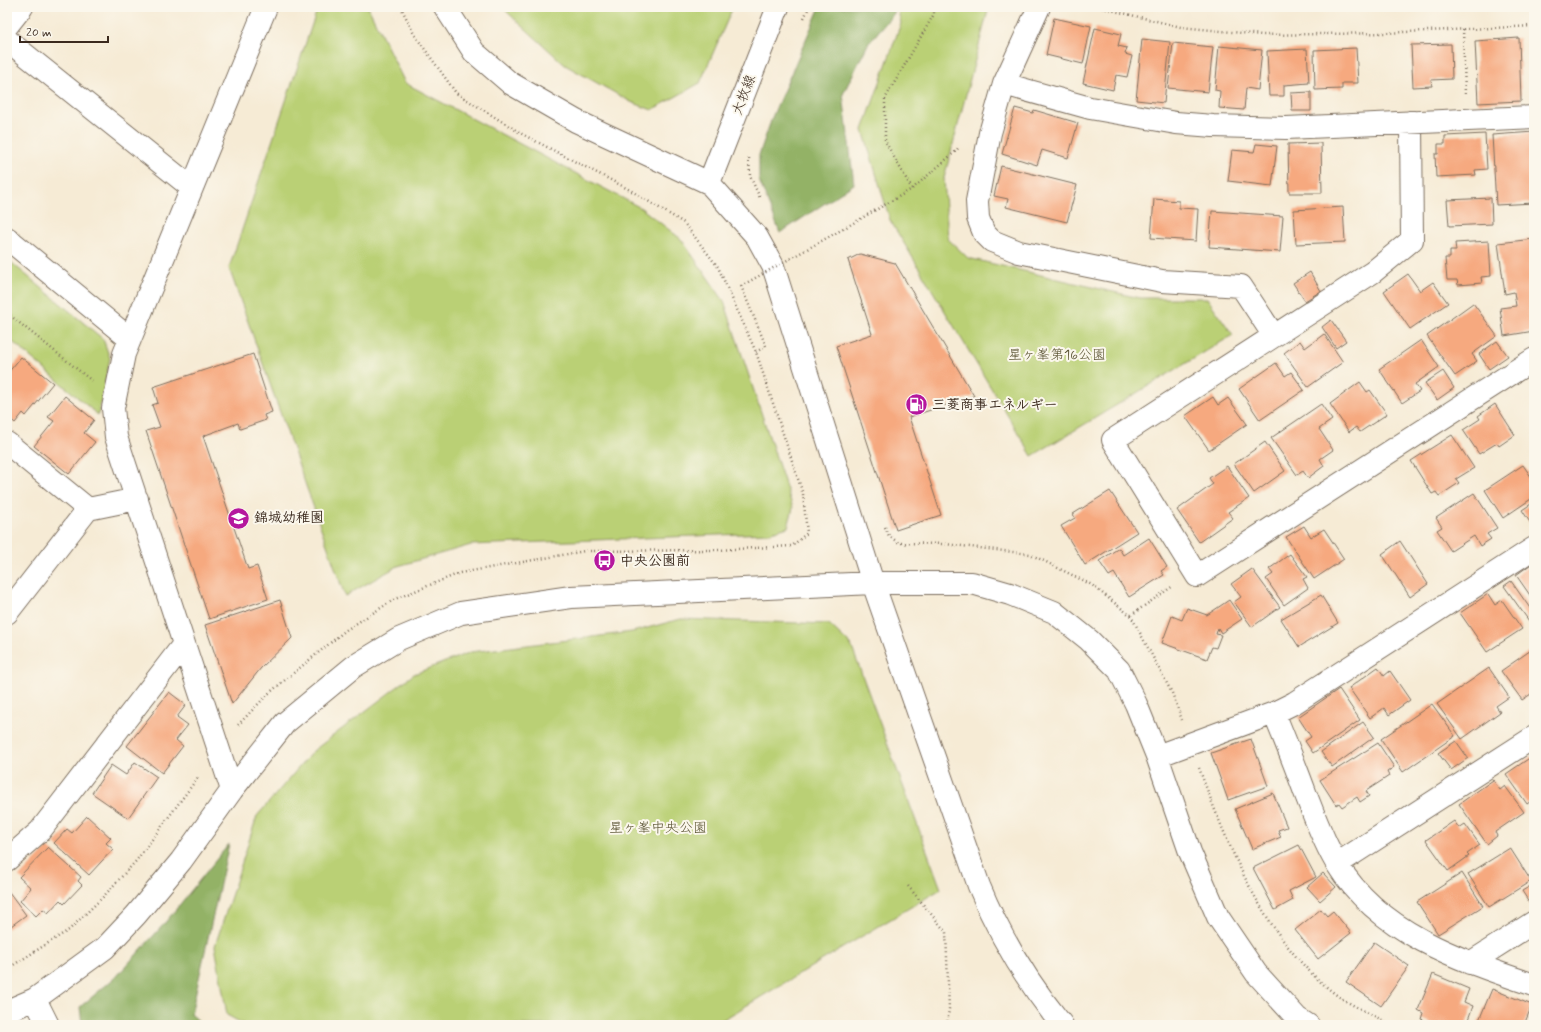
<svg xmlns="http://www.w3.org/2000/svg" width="1541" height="1032" font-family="Mynerve,'Klee One',sans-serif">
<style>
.green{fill:#bad074;stroke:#7a7d49}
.forest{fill:#93b266;stroke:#676e42}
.building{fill:#f6a97f}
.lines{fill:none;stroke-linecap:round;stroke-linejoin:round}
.minor-casing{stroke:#7c6e5e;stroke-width:24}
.path{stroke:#7c6e5e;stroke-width:2.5;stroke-dasharray:1 3;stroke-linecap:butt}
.minor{stroke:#fff;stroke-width:22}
.path-bridge{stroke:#7c6e5e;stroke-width:2.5;stroke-dasharray:1 3;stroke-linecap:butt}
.labels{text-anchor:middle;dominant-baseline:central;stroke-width:4;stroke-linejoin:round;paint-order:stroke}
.street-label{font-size:14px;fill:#3b2a1e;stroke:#fbf7ec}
.park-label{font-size:14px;fill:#5b5434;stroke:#fbf7ec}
.poi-label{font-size:14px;font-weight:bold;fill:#3b2a1e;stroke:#fbf7ec;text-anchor:start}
</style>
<rect width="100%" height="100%" fill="#fbf7ec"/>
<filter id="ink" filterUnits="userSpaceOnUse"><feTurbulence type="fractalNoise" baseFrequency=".025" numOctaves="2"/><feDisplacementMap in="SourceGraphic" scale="8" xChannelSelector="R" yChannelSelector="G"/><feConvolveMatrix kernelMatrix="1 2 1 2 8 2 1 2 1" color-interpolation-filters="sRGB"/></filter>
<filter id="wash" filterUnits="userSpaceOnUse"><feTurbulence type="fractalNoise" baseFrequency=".012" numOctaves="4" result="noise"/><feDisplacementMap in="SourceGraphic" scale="16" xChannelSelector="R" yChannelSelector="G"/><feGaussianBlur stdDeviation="0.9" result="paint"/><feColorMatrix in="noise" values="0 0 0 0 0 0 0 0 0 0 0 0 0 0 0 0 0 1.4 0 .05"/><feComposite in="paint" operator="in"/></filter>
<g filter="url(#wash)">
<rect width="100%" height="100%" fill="#f6ebd5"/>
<path class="green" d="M318,7H368L405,83L641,208L681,239L724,301L793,508L788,527L768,533L471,545L398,566L345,596L229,268Z
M504,7H733L700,83L652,110L631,102L565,65L505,10Z
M897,7H989L944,178L948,239L968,258L1139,298H1207L1233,335L1032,456L890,220L863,130L901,23Z
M7,259L103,339L110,358L98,415L7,337Z
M681,619L829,624L851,645L941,889L714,1025H245L227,1015L215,946L257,816L313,751L414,674L471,652L632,632Z"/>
<path class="forest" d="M820,7H889L895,12L868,44L843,94L854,184L780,233L759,180V155L773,115Z
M229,844L191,1014L203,1025H82L80,1007L118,975L164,924Z"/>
<g id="blocks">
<path class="building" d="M1054,18L1091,26L1083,64L1046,55Z
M1095,28L1121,34L1118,46L1127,48L1125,54L1132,56L1127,77L1116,75L1113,90L1083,83Z
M1519,38L1521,101L1478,103L1475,41Z
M1142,39L1170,42L1164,103L1136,100Z
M1173,43L1213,47L1208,92L1168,88Z
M1451,44L1452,79L1431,80L1432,86L1413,87L1411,45Z
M1219,46L1262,50L1258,90L1246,88L1244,110L1219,108L1220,91L1215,90Z
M1356,48L1358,83H1342V89L1315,90L1314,50Z
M1307,49L1309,83L1284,85V96H1269L1267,51Z
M1311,92V111H1292L1291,93Z
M1015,108L1033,113L1034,110L1078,123L1068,158L1042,150L1037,165L1002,154Z
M1534,132V203L1496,205L1492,135Z
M1485,134L1487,169L1475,170L1476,175L1436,177L1435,154H1438V144H1445V136Z
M1321,143L1322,193H1289L1288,144Z
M1256,144L1277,146L1272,186L1228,181L1232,150L1254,152Z
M1001,166L1077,185L1067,222L1006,207L1008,199L994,196Z
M1491,198L1492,224L1449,226L1447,200Z
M1154,199L1179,201V208L1198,209L1196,241L1151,238Z
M1343,207L1345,242L1296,244L1294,210Z
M1212,211L1283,216L1280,252L1209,247Z
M1534,216V231L1532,232V217Z
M1534,239V331L1504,336L1500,308L1516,306L1514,292L1505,294L1498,243Z
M1489,241L1491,276L1481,277L1482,283L1458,285L1457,280H1447L1445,258H1450V251H1456L1455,243Z
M860,254L895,263L974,396L909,417L941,515L896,530L836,346L872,334L848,260Z
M1310,272L1321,291L1305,301L1293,283Z
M1408,274L1420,291L1433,282L1448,303L1410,329L1384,291Z
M1473,303L1497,336L1472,354L1477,361L1455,376L1427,336Z
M1331,320L1346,341L1336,348L1322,327Z
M1324,334L1343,362L1308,387L1284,353L1300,341L1305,348Z
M1421,340L1439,367L1415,384L1420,391L1402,403L1379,369Z
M1497,341L1508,356L1489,369L1479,354Z
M253,354L272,412L264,415L266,420L240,429L238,423L203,436L248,569L257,566L268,599L209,619L146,431L160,427L152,405L158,403L153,387Z
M21,357L53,383L26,416L23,413L15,423L7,416V374Z
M1276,363L1285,376L1291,372L1304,390L1260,420L1239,389Z
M1443,371L1454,388L1437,400L1425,383Z
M1360,382L1367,392L1370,390L1387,414L1360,432L1356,427L1349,432L1330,404Z
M65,396L94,420L84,433L95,442L69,474L34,446L54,421L48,417Z
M1213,397L1218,405L1228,398L1247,424L1209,450L1185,416Z
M1321,404L1332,420L1319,429L1333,450L1320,459L1324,466L1308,478L1303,471L1297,475L1271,438Z
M1495,404L1515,435L1499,446L1497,443L1479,454L1463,430L1480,419L1478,416Z
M1452,435L1474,468L1456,479L1459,483L1439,496L1436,492L1432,494L1411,461Z
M1265,442L1285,471L1254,493L1234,464Z
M1523,465L1534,481V497L1503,518L1485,490Z
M1227,466L1249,498L1228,512L1233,518L1199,542L1177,510L1213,484L1209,478Z
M1110,491L1137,532L1085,565L1061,526L1075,518L1073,514Z
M1474,493L1497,528L1487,534L1491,539L1480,546L1474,536L1451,551L1437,530L1442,527L1436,518Z
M1534,502V526L1533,527L1522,510Z
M1304,526L1311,537L1324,529L1344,559L1314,579L1286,537Z
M1149,538L1167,567L1161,571L1164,575L1129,597L1114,573L1109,576L1099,561L1119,548L1123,555Z
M1400,541L1428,584L1410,597L1382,554Z
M1290,554L1307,577L1303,579L1308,588L1284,605L1266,579L1273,574L1269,569Z
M1534,562V601L1516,575Z
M1252,569L1280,607L1252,627L1234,602L1241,597L1231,584Z
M1511,581L1534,614V617L1529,621L1504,586Z
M1488,594L1495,605L1502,600L1522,629L1487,652L1460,613Z
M1321,595L1338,623L1299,647L1281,619Z
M280,600L292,638L261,668L232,704L205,625Z
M1229,600L1242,619L1221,633L1218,628L1216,634L1221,635L1216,648L1212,647L1207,659L1162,643L1172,616L1182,620L1187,608L1207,615Z
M1534,648V692L1522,700L1501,671Z
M1378,667L1384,676L1390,671L1410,700L1389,715L1384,708L1370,718L1349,688Z
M1489,668L1509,697L1496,706L1500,712L1462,739L1437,704Z
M1339,689L1360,720L1313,753L1305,741L1311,737L1298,717Z
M169,692L186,705L177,717L188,725L176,740L183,746L162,773L127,746Z
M1432,704L1455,736L1403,772L1381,739Z
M1363,722L1374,737L1332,767L1321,752Z
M1251,739L1268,786L1228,800L1211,753Z
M1456,741L1468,758L1451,770L1438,753Z
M1378,743L1394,767L1387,772L1389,776L1366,791L1369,796L1360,802L1357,797L1342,807L1339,803L1336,805L1320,780Z
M1534,755V799L1527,804L1506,774Z
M135,762L157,777L128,818L92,793L111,765L126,775Z
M1493,780L1500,790L1505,786L1524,812L1495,832L1497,836L1487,844L1459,804Z
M1273,793L1287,827L1278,830L1281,837L1252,849L1235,809Z
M87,816L111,838L106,843L113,849L89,875L54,843L67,829L72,833Z
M1454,821L1459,828L1465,824L1480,845L1467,854L1469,856L1448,871L1426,840Z
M1299,845L1316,877L1289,891L1293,900L1275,910L1253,868Z
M48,847L81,877L78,881L82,885L64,904L60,900L48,913L43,909L36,916L20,901L31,888L19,877Z
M1510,848L1531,881L1489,907L1468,874Z
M1323,873L1336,887L1320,901L1307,887Z
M1462,873L1483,906L1438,934L1417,902Z
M1534,884V903L1531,905L1522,891Z
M9,892L26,915L7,929V894Z
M1321,909L1327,916L1333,911L1351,933L1318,959L1295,930Z
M1374,942L1409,966L1381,1006L1346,982Z
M1433,974L1469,989L1464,1002L1473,1006L1466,1025H1436L1421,1019L1423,1013L1418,1010Z
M1492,989L1532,1005L1524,1025H1477Z"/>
</g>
</g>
<g filter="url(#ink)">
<use href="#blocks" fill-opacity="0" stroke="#7c6e5e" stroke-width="1"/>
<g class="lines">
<defs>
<path id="minor" d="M445,7L474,52L510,83L576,121L709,183L757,237L773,266L873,583L979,886C999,935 1028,983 1062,1025
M1039,7L1004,84L990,133L977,201L978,218L984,233L992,241L1019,252L1162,281L1241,286L1274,336
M7,26L22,7
M7,40L192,188
M1004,84L1090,108L1176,123L1213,126L1286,128L1534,117
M1411,122L1412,240L1373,272L1113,440L1197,576L1534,359
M709,183L778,7
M7,238L130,339
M7,443L88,509
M7,613L88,509L137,499
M1274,713C1285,740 1296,767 1306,795C1315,818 1324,843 1337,864C1380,934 1460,960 1534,985
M1157,756L1274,713L1294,703L1534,548
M232,790L116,437L113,408L124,354L266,7
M7,860L40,831L184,644
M1337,864L1534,737
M1470,963L1534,922
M35,999L48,1025
M7,1011L35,999L105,948L136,915L181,861L232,790L285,723L353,667L399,639L461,613L571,597L873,583H972L1010,594L1054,612L1089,640L1119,670L1136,704L1157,756L1190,852L1218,917L1256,973L1297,1018L1308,1025"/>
</defs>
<use href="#minor" class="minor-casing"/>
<path class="path" d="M847,7L871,10L879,7
M1098,7L1181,27L1262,35L1384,33L1534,26
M804,18L809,7
M1463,29L1465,94
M749,158L750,176L760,198
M912,189L885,141V99L934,14V7
M843,229L912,189L956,151L959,147
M741,286L766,346L756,352
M7,313L92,381
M885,527L889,536L899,543L945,544L1030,554L1092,585L1131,616L1172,693L1182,720
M1131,615L1173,586
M238,725L268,694L346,630L395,599L460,573L585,551L717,550L792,546L807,533L803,494L756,352L718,267L684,223L630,190L522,134L456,93L414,34L401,7
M1199,768C1229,849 1266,943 1338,996C1354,1007 1374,1015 1391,1025
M908,886L946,932L949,1009L947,1025
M7,969L69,930L103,897L136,861L199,776"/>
<use href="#minor" class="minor"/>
<path class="path-bridge" d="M741,286L843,229"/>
</g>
</g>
<defs>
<symbol id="fuel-disc" viewBox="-11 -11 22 22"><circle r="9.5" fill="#b5179e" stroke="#fbf7ec"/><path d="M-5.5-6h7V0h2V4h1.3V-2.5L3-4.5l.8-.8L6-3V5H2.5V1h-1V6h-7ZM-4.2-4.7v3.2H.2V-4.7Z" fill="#fff"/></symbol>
<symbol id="school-disc" viewBox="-11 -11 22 22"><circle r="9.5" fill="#b5179e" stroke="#fbf7ec"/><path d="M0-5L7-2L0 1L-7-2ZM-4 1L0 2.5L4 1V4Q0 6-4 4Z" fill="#fff"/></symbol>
<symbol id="bus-disc" viewBox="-11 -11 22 22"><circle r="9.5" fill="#b5179e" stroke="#fbf7ec"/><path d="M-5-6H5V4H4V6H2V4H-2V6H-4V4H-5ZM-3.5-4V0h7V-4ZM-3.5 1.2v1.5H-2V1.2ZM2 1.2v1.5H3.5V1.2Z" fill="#fff"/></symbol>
</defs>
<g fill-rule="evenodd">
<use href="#fuel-disc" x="904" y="392" width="25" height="25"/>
<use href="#school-disc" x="226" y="506" width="25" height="25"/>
<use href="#bus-disc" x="592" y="548" width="25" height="25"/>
</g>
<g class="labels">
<g class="street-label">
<text transform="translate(744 95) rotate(-69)">大牧線</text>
</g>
<g class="park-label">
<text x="1057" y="355">星ヶ峯第16公園</text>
<text x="658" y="828">星ヶ峯中央公園</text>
</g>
<g class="poi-label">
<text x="932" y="405">三菱商事エネルギー</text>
<text x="254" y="518">錦城幼稚園</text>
<text x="620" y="561">中央公園前</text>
</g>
</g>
<rect width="1541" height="1032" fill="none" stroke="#fbf7ec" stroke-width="24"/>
<path d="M20 36v6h88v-6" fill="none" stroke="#3b2a1e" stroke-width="2"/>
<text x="26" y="36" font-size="12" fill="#3b2a1e" stroke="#fbf7ec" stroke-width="3" paint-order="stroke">20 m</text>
</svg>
